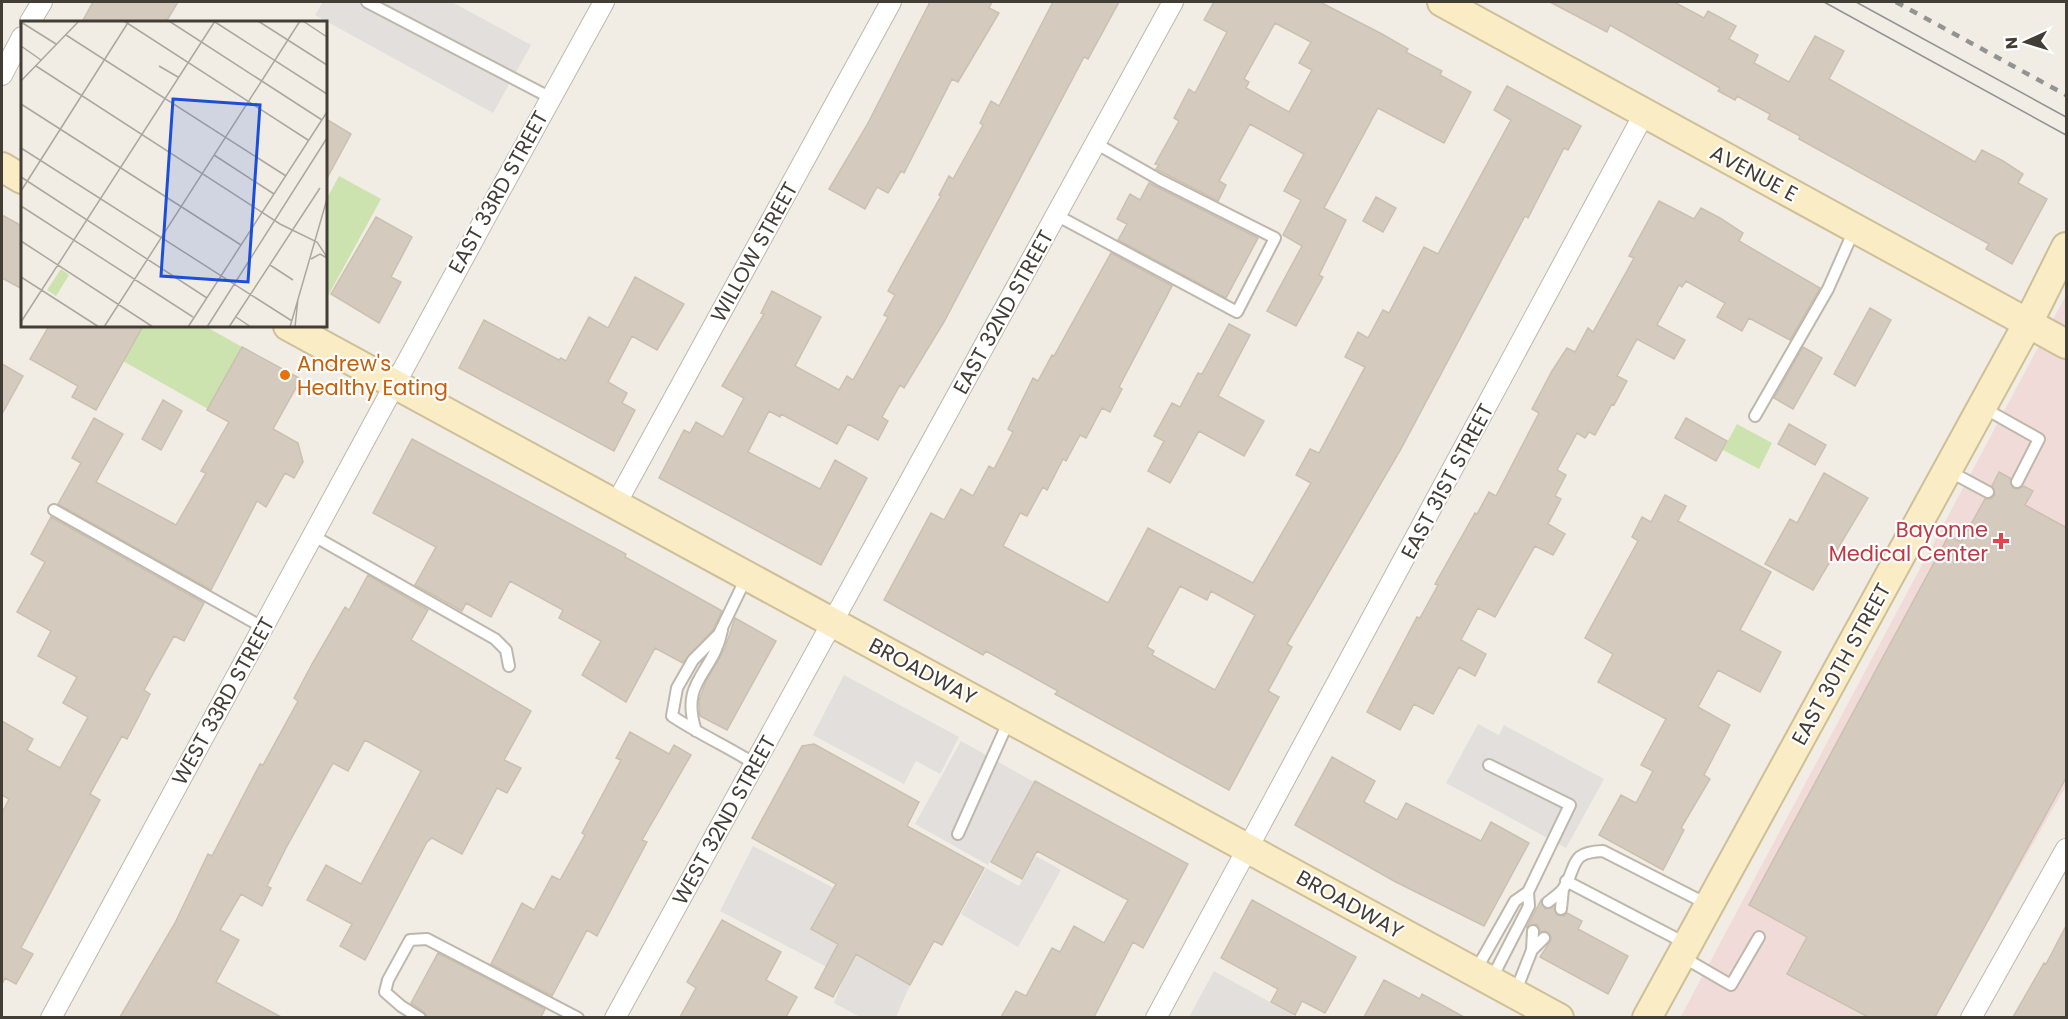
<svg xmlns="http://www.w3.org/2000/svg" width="2068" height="1019" font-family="Poppins,sans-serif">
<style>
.medical{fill:#f1dbd8}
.green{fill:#cce2af}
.parking{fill:#e2dfdc}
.building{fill:#d4cbbe;stroke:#cbc0ae;stroke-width:1.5;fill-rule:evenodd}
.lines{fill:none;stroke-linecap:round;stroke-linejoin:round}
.lane-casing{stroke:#beb7ab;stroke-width:14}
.street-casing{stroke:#beb7ab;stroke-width:22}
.secondary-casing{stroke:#cdbf97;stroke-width:32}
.lane{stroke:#fff;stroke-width:10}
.street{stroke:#fff;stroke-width:20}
.secondary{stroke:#faedc5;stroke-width:28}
.tram{stroke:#939393;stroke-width:1.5}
.rail{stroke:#939393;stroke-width:4.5;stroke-dasharray:8 8;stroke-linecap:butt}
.food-dot{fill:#e8710a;stroke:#fff;stroke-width:2}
.health-dot{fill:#e0444e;stroke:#fff;stroke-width:2}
.labels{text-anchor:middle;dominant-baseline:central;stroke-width:4.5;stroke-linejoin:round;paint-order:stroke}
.street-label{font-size:21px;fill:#423d35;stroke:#fff}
.food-label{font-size:21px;fill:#c56008;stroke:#fff;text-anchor:start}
.health-label{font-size:21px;fill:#be3a42;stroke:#fff;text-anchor:end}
.inset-road{fill:none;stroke:#aba79e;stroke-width:1.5}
.view{fill:#1d4ed8;fill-opacity:0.15;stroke:#1d4ed8;stroke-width:3}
.inset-edge{fill:none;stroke:#423d35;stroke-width:3}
</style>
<rect width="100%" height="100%" fill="#f1ede4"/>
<path class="medical" d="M2066,295V786L1934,1017L1680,1018Z"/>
<path class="green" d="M339,176L381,199L328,296L326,294V200Z
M143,326H205L242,347L208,409L123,361Z
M1737,424L1772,443L1759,469L1723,450Z"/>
<path class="parking" d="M323,2H452L531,45L493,113L315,15Z
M844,675L959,737L940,774L916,761L904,784L813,735Z
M1478,724L1499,735L1504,725L1604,779L1566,848L1446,783Z
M961,741L1034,782L988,865L915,824Z
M753,846L834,888L811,929L910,985L896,1017H860L834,1003L844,976L720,911Z
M1036,856L1061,870L1018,947L961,914L986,868L1019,886Z
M1214,971L1293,1015L1292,1017H1189Z"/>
<path class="building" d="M93,2H178L166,22H82Z
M930,2H992L989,8L999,13L958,82L952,79L904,173L901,171L888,193L877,187L865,209L829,189L867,125Z
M1053,2H1119L1088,59L1084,57L944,322L904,388L900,385L882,417L888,421L878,440L848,424L837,444L781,414L780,417L769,411L748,452L820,489L835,460L867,478L821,565L659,478L684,430L690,433L696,422L723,437L744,398L722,386L764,314L761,313L772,291L821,317L795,366L839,390L847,376L853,380L888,317L884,315L895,295L888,291L900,269L941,196L939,195L949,176L953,179L983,125L980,123L991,101L999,106Z
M1214,2H1320L1382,34L1408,49L1406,52L1442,71L1440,75L1471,92L1444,143L1378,108L1324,208L1346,220L1319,275L1323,277L1296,326L1267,311L1302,246L1283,235L1301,200L1284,191L1304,154L1250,124L1219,181L1226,185L1218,201L1156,169L1159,165L1155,164L1179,121L1174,118L1189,89L1195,93L1227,32L1204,20ZM1275,23L1311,42L1299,63L1312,70L1289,112L1246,88L1249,82L1244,79Z
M1550,2H1674L1704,18L1708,11L1736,26L1729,39L1758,55L1754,63L1789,82L1815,36L1844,51L1829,79L1975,162L1982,150L2003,161L2023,174L2018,183L2047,199L2012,264L1986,249L1989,244L1799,139L1800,136L1768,119L1770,114L1737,96L1735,100L1718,91L1720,88L1610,25L1607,32Z
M1507,86L1581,126L1568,150L1564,148L1528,218L1525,216L1401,449L1287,644L1292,647L1268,691L1279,697L1229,790L1055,694L1058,691L986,651L983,655L884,600L931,513L944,520L961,489L973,496L989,466L994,469L1013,432L1008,429L1033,378L1038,381L1052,355L1054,356L1111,253L1172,286L1119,387L1122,389L1110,412L1102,408L1086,438L1080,435L1066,461L1063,459L1047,490L1043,487L1027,516L1020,513L1003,546L1108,603L1148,528L1253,583L1311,483L1296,475L1310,449L1319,453L1365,367L1345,357L1358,332L1368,338L1383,310L1389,313L1424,247L1438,254L1511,120L1494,110ZM1180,586L1207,600L1211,591L1255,615L1215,690L1152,655L1154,651L1147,647Z
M326,119L351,134L326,180Z
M1149,183L1258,238L1226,298L1118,240L1127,224L1117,219L1130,194L1140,200Z
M1376,197L1396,208L1383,232L1363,221Z
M1659,201L1694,219L1701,208L1720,218L1743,233L1739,241L1820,288L1790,340L1749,318L1742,331L1717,317L1725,303L1686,281L1682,287L1679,285L1657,325L1685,340L1674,359L1637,339L1617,376L1627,381L1614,405L1612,404L1595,435L1589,432L1585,438L1577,433L1557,470L1566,475L1555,496L1561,499L1548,524L1565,534L1553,555L1535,546L1495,617L1478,608L1461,640L1486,654L1475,676L1459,667L1433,714L1414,704L1400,730L1367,712L1417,617L1420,618L1438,585L1435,584L1475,513L1477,514L1489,492L1496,496L1539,413L1532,409L1552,371L1567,348L1575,352L1588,328L1593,332L1634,258L1629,256Z
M2,215L22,226V289L2,278Z
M376,217L412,237L391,277L401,282L379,323L331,294Z
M635,277L684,304L657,350L632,336L608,382L627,393L622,403L635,410L614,451L459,368L484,320L559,360L561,358L566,361L589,317L608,328Z
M1870,308L1891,320L1855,386L1834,374Z
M1229,324L1250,335L1218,396L1264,421L1244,456L1199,431L1170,483L1148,471L1164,441L1154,436L1172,403L1180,407L1198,373L1202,374Z
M49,326H143L96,410L72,397L78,386L30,359Z
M242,347L301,379L273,429L298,443L303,462L294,478L285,473L266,507L257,501L211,590L58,504L81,463L72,458L94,418L123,434L96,482L176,525L206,473L201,471L229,422L207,410Z
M1803,347L1822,358L1793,409L1774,398Z
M2,364L23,376L2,414Z
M163,400L182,411L161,450L142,439Z
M1686,418L1727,441L1716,461L1675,438Z
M1789,424L1826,445L1815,465L1778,444Z
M412,439L626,554L625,557L715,607L722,611L713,630L683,663L655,648L626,702L582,675L601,641L559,618L563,610L510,581L491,617L466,603L462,611L415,585L436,547L373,513Z
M1999,472L2010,478L2013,488L2018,489L2024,486L2033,491L2025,505L2067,528V776L1935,1017H1868L1787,974L1807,937L1749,905L1949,535L1961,542L1985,499H1991L1995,495L1992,486Z
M1824,473L1868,498L1813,590L1765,564L1790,519L1797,523Z
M1665,495L1686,506L1678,521L1771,572L1740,630L1781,652L1760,692L1718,670L1698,707L1730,725L1704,775L1710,779L1681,828L1684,830L1663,870L1599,835L1621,795L1636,803L1653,771L1641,765L1666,719L1598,682L1613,654L1585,638L1638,541L1632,537L1642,517L1651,522Z
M51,517L204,603L184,641L174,636L144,690L150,694L138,718L127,739L122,736L90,794L100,800L21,948L33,954L16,984L5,978L2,984V813L9,799L2,795V721L33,739L27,750L60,768L88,717L63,703L77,677L38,656L51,631L17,612L45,562L31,554Z
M368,575L428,610L411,640L531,711L504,760L521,768L507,793L497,788L462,854L432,838L427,842L365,960L340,946L352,924L307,900L326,865L361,884L421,771L365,740L348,771L333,763L286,848L267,886L271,888L262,906L241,894L220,930L239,940L216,982L281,1017H120L175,923L208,854L212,856L260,764L263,765L298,701L294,698L312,664L345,607L349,610Z
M735,618L776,641L727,730L700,716L699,701L706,681L725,648Z
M630,732L669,754L674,745L691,755L642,840L647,842L597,936L587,930L552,996L491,964L522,903L534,910L552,876L560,880L585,835L582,833L621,760L616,758Z
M814,744L919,802L907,826L984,868L942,945L934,941L910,985L856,954L833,997L815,988L838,944L811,929L836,884L752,838L802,746Z
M1332,757L1375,781L1364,802L1397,820L1406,803L1481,841L1491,822L1529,843L1484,926L1394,881L1295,825Z
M1035,781L1188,864L1143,948L1133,942L1094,1017H1001L1016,991L1026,996L1052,948L1060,952L1074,926L1104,943L1128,900L1037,851L1022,879L991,862Z
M1252,900L1356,957L1325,1013L1302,1001L1295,1015L1271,1002L1278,989L1221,958Z
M1541,900L1545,909L1554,907L1557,915L1564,916L1567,913L1582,921L1578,929L1628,956L1608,994L1540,957L1551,940V936L1546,931L1540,932L1537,924L1527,927Z
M722,920L781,952L766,980L797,997L786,1017H680L696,988L687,982Z
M2067,924V1017H2013L2044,963L2046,964Z
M438,953L545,1009L541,1017H427L424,1012L411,1003Z
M1384,980L1420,999L1422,994L1464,1017H1364Z"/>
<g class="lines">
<defs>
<path id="lane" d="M367,2L551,98
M1056,215L1237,312L1275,238L1160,180L1095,143
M1982,407L2039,439L2017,482
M1755,416L1828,289L1855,228
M1947,470L1988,492
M54,510L264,628
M312,535L495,639L506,650L509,666
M747,576L719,634L693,660L677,688L672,716C699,734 728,747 755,764
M696,731C679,680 714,674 722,630
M1489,765L1570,805L1528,892L1529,906L1491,980
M958,834L1010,718
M1566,881L1687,944
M1548,902C1553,898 1559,894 1563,889C1578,867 1568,852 1603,851L1709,905
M1561,909L1563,889
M1532,950L1544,938
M1681,956L1731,985L1759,937
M1476,970L1515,901L1528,892
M1515,993L1532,950L1533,931
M420,1018L401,1006L385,992L388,980L410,940L427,939L578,1018"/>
<path id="street" d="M30,22L42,2
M2,75L22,37
M617,502L891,2
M51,1018C236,679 417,339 604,2
M615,1018L1173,2
M1156,1018L1644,114
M1971,1018L2066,849"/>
<path id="secondary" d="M1442,2L2066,344
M2,167L22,179
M288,326L1559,1018
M1647,1018L2028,323L2066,247"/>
</defs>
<use href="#lane" class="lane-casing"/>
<use href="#street" class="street-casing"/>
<use href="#secondary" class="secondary-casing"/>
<use href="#lane" class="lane"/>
<use href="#street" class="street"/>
<use href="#secondary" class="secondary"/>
<path class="tram" d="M1824,2L2066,135
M1856,2L2066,117"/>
<path class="rail" d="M1896,2L2066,95"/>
</g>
<circle class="food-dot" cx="285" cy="375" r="6"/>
<path class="health-dot" d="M1998 532h6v6h6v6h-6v6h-6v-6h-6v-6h6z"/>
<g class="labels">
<g class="street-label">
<text transform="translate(1754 173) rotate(28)">AVENUE E</text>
<text transform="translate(498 192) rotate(-61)">EAST 33RD STREET</text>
<text transform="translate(754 252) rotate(-61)">WILLOW STREET</text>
<text transform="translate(1003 312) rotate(-61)">EAST 32ND STREET</text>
<text transform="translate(1447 481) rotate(-62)">EAST 31ST STREET</text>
<text transform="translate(1841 664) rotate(-61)">EAST 30TH STREET</text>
<text transform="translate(923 671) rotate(28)">BROADWAY</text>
<text transform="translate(223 701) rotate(-61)">WEST 33RD STREET</text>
<text transform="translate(724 820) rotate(-61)">WEST 32ND STREET</text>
<text transform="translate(1350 904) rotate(29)">BROADWAY</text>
</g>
<g class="food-label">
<text x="297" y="363">Andrew's<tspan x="297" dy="24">Healthy Eating</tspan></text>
</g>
<g class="health-label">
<text x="1988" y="529">Bayonne<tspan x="1988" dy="24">Medical Center</tspan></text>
</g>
</g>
<g transform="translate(21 21)">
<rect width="306" height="306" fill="#f1ede4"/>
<path d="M40,248L48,254L35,275L26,269Z" fill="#cce2af"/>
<path class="inset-road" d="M103,0L287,119M148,0L301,99M237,0L306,44M282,0L306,16M0,1L35,23M194,1L306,73M45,14L265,155M0,25L20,39M15,45L259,203L296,221L306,236M138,45L157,56M0,60L58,0M0,83L220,224M0,127L271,300M193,134L253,173M0,156L186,277M0,170L108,0M0,185L172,296M0,220L132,306M290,238L299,233L306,237M249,244L272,259M0,256L78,306M215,296L230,306M0,301L194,0M83,306L279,0M167,306L306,91M186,306L306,117M208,306L299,167M269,306L306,178M274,306L277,278"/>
<path class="view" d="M152,78L239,84L227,261L140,255Z"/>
<rect width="306" height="306" class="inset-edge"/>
</g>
<rect width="2068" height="1019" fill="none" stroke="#423d35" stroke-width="6"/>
<g transform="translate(2026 42) rotate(266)" stroke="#ffffff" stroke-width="4.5" paint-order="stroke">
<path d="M0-4.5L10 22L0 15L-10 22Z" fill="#423d35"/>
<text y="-9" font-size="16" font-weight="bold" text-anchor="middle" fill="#423d35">N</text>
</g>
</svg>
